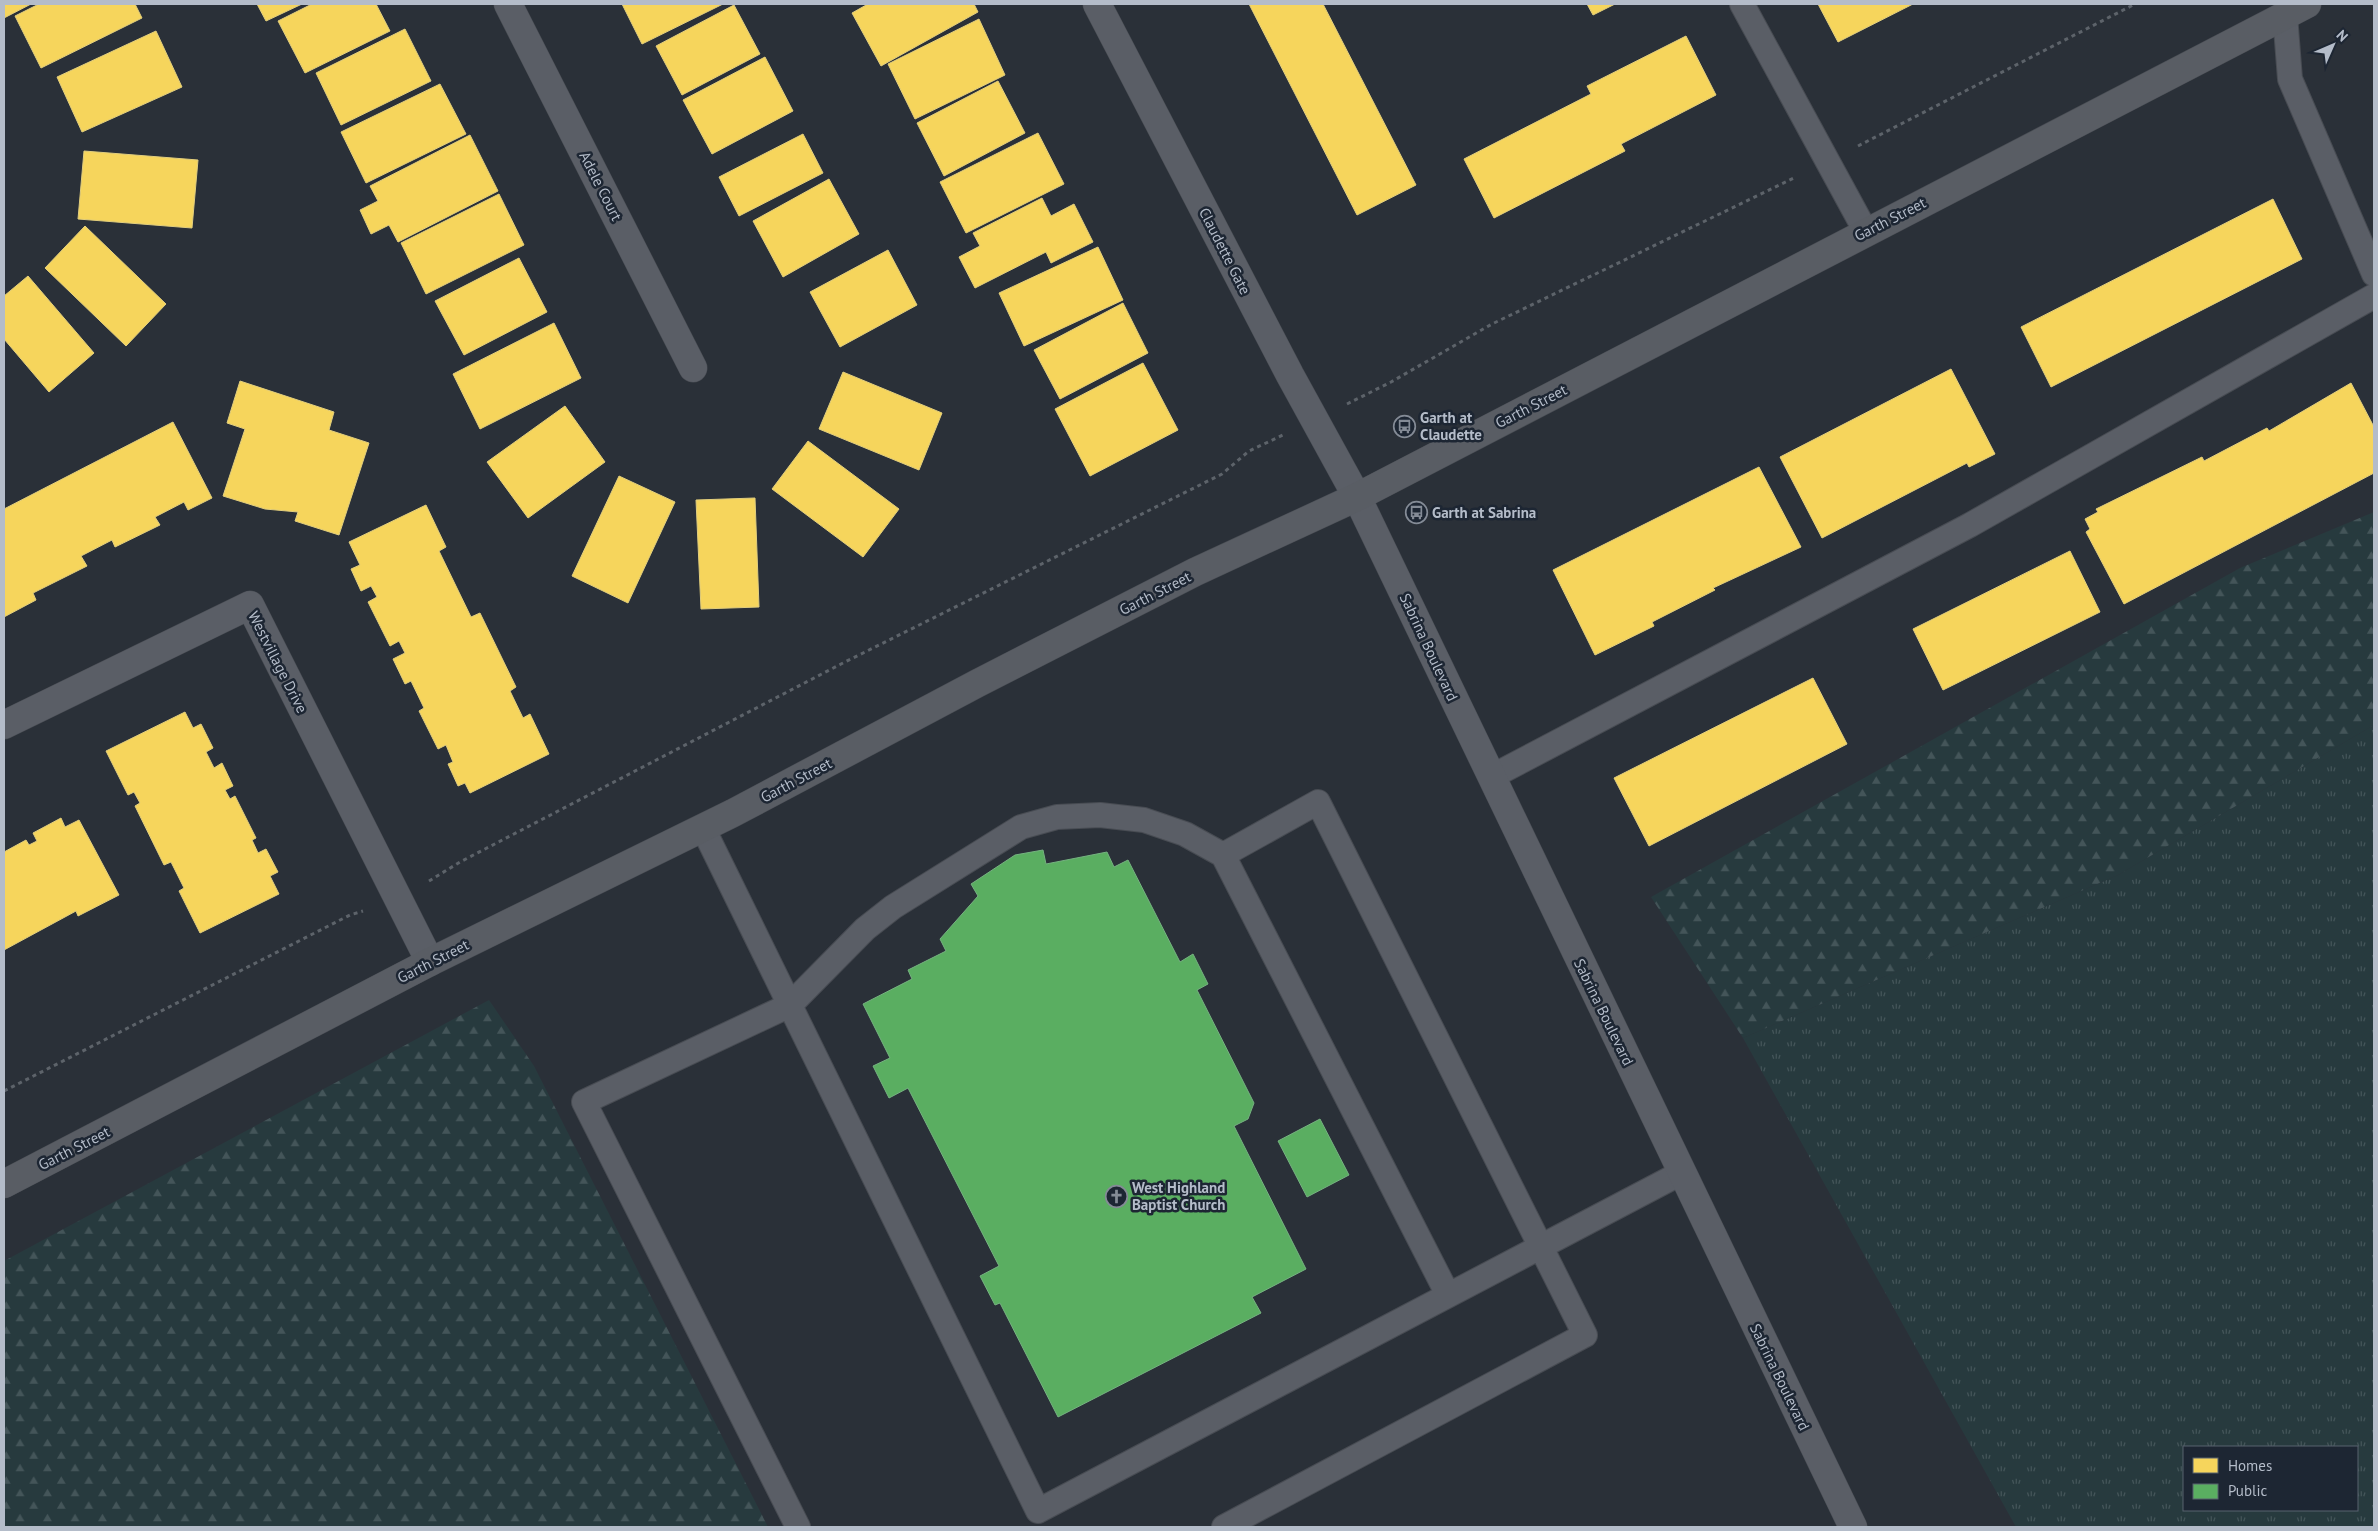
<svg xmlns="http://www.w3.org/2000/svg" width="2378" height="1531" font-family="'PT Sans',sans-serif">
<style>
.grass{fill:url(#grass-tufts);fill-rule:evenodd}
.forest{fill:url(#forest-firs)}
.homes{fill:#f6d55c;stroke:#e2ce7d}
.public{fill:#5aae61;stroke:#75b280}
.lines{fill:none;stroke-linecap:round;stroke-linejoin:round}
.lane-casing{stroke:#484c53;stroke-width:26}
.street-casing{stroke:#484c53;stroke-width:29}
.secondary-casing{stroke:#484c53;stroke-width:29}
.path{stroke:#5d636a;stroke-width:3;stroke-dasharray:4 4;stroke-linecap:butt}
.lane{stroke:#5a5e66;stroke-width:24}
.street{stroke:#5a5e66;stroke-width:28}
.secondary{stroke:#595d64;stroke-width:28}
.labels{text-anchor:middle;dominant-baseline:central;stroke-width:5;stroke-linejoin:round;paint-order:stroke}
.street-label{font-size:15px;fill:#b4bcc9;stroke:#1d2633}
.poi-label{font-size:15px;font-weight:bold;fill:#b4bcc9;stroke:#1d2633;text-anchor:start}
</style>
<defs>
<pattern id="grass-tufts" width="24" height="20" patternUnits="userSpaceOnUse" patternTransform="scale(1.25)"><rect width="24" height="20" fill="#273a3e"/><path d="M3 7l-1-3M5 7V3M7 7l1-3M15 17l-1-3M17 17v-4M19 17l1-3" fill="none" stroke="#445559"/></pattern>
<pattern id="forest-firs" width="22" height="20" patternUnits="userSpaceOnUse" patternTransform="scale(1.25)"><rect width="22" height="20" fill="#273a3e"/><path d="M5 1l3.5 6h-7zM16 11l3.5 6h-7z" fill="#445559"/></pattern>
</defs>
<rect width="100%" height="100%" fill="#2a3038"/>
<path class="grass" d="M2374,725V1527H2016L1743,1038L2118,875ZM2184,1447H2357V1510H2184Z"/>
<path class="forest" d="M2374,512V725L2118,875L1743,1038L1651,897L2240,568Z
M489,1000L534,1066L768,1527H4V1261Z"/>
<path class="homes" d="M4,4H31L4,18Z
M39,4H135L142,18L41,68L15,16Z
M257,4H302L266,21Z
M312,4H376L390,31L305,73L278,21Z
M622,4H723L642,44Z
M868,4H974L978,12L881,66L852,13Z
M1249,4H1323L1416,185L1357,215Z
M1587,4H1615L1593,15Z
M1818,4H1913L1838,42Z
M734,5L760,54L682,95L656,46Z
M979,19L1005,75L915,119L888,64Z
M405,29L431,81L341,125L316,73Z
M156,31L182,87L82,132L57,77Z
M1686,36L1716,95L1621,144L1625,151L1494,218L1464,159L1591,94L1587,86Z
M765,57L793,111L712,154L683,100Z
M998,81L1025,133L944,176L917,123Z
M440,84L466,134L366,183L341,132Z
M1038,133L1064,184L966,233L940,182Z
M803,134L823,173L739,216L719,177Z
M470,135L498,191L398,242L389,225L371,234L360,210L378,201L370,186Z
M84,151L198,160L192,228L78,219Z
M829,179L859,234L783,277L753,221Z
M499,194L524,245L426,294L401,243Z
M1042,198L1051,216L1074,204L1093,242L1051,263L1046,252L975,288L959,257L980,246L973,233Z
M2273,199L2302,259L2051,387L2021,327Z
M85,226L166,304L126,346L45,268Z
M1098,247L1123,300L1024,346L999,293Z
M888,250L917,305L840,347L810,292Z
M519,258L547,312L464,355L435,301Z
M28,276L94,353L49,392L4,339V296Z
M1123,303L1148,353L1060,399L1034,350Z
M554,323L581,378L480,429L453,374Z
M1143,363L1178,430L1090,476L1055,409Z
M1951,369L1995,454L1969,467L1967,463L1822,538L1780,457Z
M843,372L942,413L919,470L819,429Z
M240,381L334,412L329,430L369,443L339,535L295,521L298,512L265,509L223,496L245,429L227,423Z
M2351,383L2374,427V473L2124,604L2086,532L2090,529L2085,519L2098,512L2096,509L2202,457L2204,461L2267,428L2269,431Z
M565,406L605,462L528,518L487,462Z
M173,422L212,498L188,510L184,502L155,517L160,525L115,547L112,540L81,556L87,566L33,593L36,600L4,617V509Z
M808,441L899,509L863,557L772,489Z
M1759,467L1801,547L1713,588L1715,590L1652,622L1654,626L1595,655L1553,570Z
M619,476L675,502L628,603L572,576Z
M755,498L759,607L701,609L696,500Z
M426,505L446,547L439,551L471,617L480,613L516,687L510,691L523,718L530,714L549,754L470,793L465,783L458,786L448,764L453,762L446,745L438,749L419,711L424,708L411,681L405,684L393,659L405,653L399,641L390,646L368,602L377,597L371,586L361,591L351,569L360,565L349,542Z
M2070,551L2100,612L1943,690L1913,629Z
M1813,678L1847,744L1649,846L1614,778Z
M185,712L193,728L201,724L213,748L206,752L214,768L222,763L233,786L225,790L230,799L235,796L256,838L252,840L258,853L266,849L278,872L270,876L279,894L200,933L179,891L184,888L171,862L164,865L135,806L140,803L134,792L128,795L106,751Z
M61,818L65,827L79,820L119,895L78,916L76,911L4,950V852L26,840L29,845L37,841L33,833Z"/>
<path class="public" d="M1043,850L1046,864L1107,852L1114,867L1128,860L1180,962L1193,954L1208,984L1197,990L1254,1103L1248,1119L1234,1126L1306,1269L1252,1297L1261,1313L1058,1417L1000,1303L995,1305L980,1276L999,1266L908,1088L889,1098L873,1066L890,1058L863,1004L912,979L908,970L946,951L940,939L978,896L971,884L1015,855Z
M1320,1119L1349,1175L1307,1197L1278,1141Z"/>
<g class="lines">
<defs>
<path id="lane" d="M1742,4L1866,232
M2285,15L2290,79L2374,274
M1491,777L1970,525L2374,296
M703,828L1038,1511L1681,1173
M798,1527L584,1102L790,1005L865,929L893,907L1021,827L1057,817L1100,815L1144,820L1185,834L1223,855
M1224,1527L1585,1335L1318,802L1223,855L1448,1295"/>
<path id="street" d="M508,4L693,368
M1097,4L1290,375L1357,497L1853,1527
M4,725L250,605L430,962"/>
<path id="secondary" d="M4,1184L430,962L733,813L978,683L1195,572L1357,497L2307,4"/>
</defs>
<use href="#lane" class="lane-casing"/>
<use href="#street" class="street-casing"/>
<use href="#secondary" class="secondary-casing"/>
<path class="path" d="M1858,146L2135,4
M1347,404L1391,382L1492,324L1796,177
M429,881L460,862L841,664L1222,474L1249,451L1283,435
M4,1091L350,915L363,911"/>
<use href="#lane" class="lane"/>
<use href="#street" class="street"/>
<use href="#secondary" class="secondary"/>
</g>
<defs>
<symbol id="bus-ring" viewBox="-11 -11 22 22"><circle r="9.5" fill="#1d2633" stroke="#848b96" stroke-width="1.5"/><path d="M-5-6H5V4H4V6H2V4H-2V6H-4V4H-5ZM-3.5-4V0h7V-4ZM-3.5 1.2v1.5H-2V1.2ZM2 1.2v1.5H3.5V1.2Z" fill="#848b96"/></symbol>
<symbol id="church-ring" viewBox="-11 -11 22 22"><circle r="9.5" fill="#1d2633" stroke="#848b96" stroke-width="1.5"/><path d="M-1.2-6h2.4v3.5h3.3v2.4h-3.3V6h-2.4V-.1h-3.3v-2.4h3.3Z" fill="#848b96"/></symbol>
</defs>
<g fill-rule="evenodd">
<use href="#bus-ring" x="1392" y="414" width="25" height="25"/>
<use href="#bus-ring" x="1404" y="500" width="25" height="25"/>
<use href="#church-ring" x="1104" y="1184" width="25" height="25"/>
</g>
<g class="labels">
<g class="street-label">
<text transform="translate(601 186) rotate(63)">Adele Court</text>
<text transform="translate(1890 219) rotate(-27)">Garth Street</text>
<text transform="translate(1225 251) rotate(63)">Claudette Gate</text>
<text transform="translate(1531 406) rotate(-27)">Garth Street</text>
<text transform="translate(1155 593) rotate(-27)">Garth Street</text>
<text transform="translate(1429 647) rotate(65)">Sabrina Boulevard</text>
<text transform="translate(278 662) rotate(63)">Westvillage Drive</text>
<text transform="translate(796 780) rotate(-28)">Garth Street</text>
<text transform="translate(433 961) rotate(-27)">Garth Street</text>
<text transform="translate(1604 1012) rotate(64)">Sabrina Boulevard</text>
<text transform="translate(74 1148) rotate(-27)">Garth Street</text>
<text transform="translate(1780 1377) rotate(64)">Sabrina Boulevard</text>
</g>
<g class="poi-label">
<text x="1420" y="417">Garth at<tspan x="1420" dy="17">Claudette</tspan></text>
<text x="1432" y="512">Garth at Sabrina</text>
<text x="1132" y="1187">West Highland<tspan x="1132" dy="17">Baptist Church</tspan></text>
</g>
</g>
<rect width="2378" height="1531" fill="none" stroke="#b4bcc9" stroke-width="10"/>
<rect x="2183" y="1446" width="175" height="65" fill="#1d2633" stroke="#59626f"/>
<rect x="2193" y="1458" width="25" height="15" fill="#f6d55c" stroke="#59626f"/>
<text x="2228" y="1471" font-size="15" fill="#b4bcc9">Homes</text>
<rect x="2193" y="1484" width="25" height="15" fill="#5aae61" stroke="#59626f"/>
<text x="2228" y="1496" font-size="15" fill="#b4bcc9">Public</text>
<g transform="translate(2333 45) rotate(45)" stroke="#1d2633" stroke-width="4" paint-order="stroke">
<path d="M0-4L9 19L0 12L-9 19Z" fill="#b4bcc9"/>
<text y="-8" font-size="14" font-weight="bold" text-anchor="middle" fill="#b4bcc9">N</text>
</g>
</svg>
